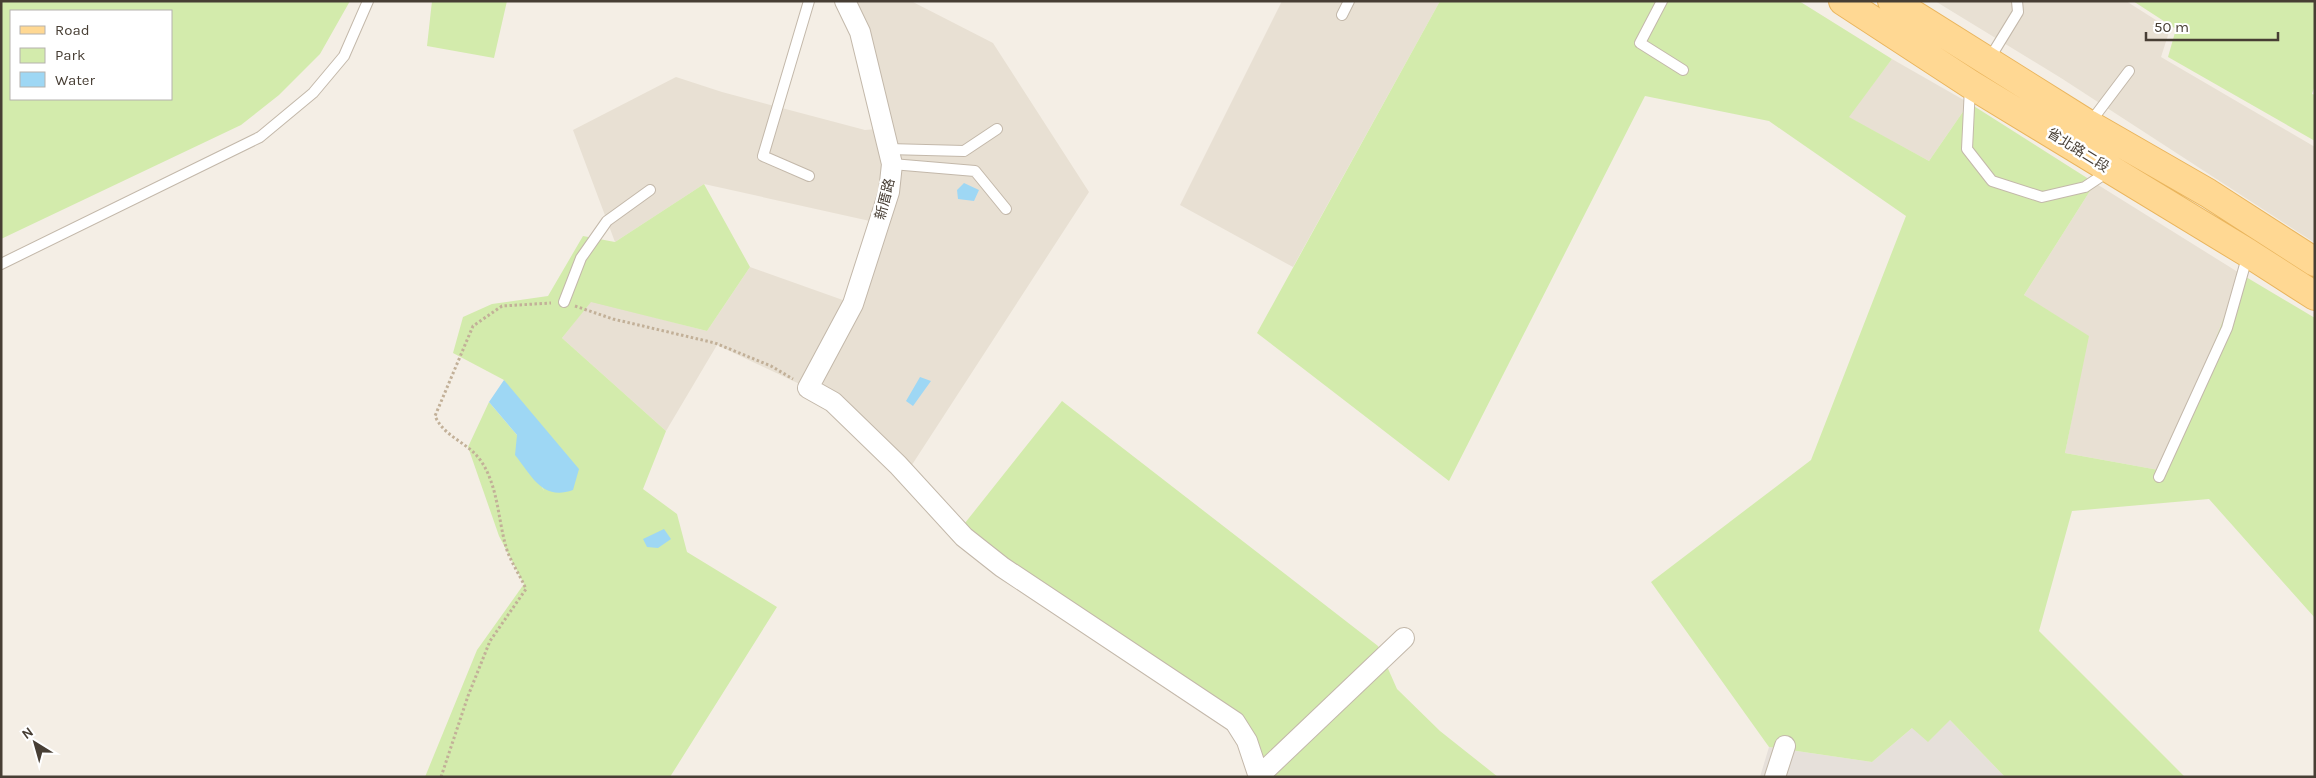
<svg xmlns="http://www.w3.org/2000/svg" width="2316" height="778" font-family="Karla,'Noto Sans TC',sans-serif">
<style>
.residential{fill:#e8e0d3}
.industrial{fill:#e6e0da}
.green{fill:#d3ebac;fill-rule:evenodd}
.water{fill:#9ed7f4}
.lines{fill:none;stroke-linecap:round;stroke-linejoin:round}
.service-casing{stroke:#c3b8aa;stroke-width:12}
.minor-casing{stroke:#c3b8aa;stroke-width:22}
.primary-casing{stroke:#eab55d;stroke-width:30}
.path{stroke:#c2b098;stroke-width:3;stroke-dasharray:2.5 2.5;stroke-linecap:butt}
.service{stroke:#fff;stroke-width:10}
.minor{stroke:#fff;stroke-width:20}
.primary{stroke:#ffd893;stroke-width:28}
.labels{text-anchor:middle;dominant-baseline:central;stroke-width:5;stroke-linejoin:round;paint-order:stroke}
.street-label{font-size:14px;fill:#473e34;stroke:#fff}
</style>
<rect width="100%" height="100%" fill="#f4eee5"/>
<path class="residential" d="M853,1H911L993,43L1089,192L906,474L808,388L717,345L666,431L562,338L591,301L707,331L750,267L854,304L879,223L704,184L615,242L573,130L676,77L722,92L865,130L889,128Z
M1282,1H1440L1293,267L1180,205Z
M1935,1H2126L2170,29L2161,57L2315,147V243L2061,78Z
M1892,59L1969,103L1929,161L1848,117Z
M2095,183L2241,274L2164,471L2065,453L2088,336L2024,295Z"/>
<path class="industrial" d="M1950,720L2005,777H1760L1769,747L1872,762L1912,728Z"/>
<path class="green" d="M1,1H350L320,54L279,95L241,125L1,239ZM171,11V99H11V11Z
M432,1H507L494,58L427,46Z
M1440,1H1799L1892,59L1849,117L1929,161L1969,103L2095,183L2024,295L2089,336L2065,453L2164,471L2241,274L2315,318V618L2209,499L2072,511L2039,631L2185,777H2005L1950,720L1928,742L1912,728L1872,762L1769,747L1651,582L1811,460L1906,216L1769,121L1645,96L1449,481L1257,333Z
M2133,1H2315V85L2312,94L2315,95V141L2168,57L2176,29Z
M704,184L750,267L707,331L591,302L562,338L666,431L643,489L677,514L687,552L777,607L670,777H425L477,650L524,584L499,536L468,447L489,402L517,435L544,491L504,380L453,353L463,317L492,304L548,296L583,236L615,242Z
M1062,401L1378,646L1397,689L1440,731L1498,777H1262L1242,730L961,528Z"/>
<path class="water" d="M964,183L979,190L974,201L958,199L957,190Z
M920,377L931,381L913,406L906,401Z
M504,380L579,469L573,490C542,501 532,476 515,455L517,435L489,402Z
M664,529L671,539L658,548L647,547L643,539Z"/>
<g class="lines">
<defs>
<path id="service" d="M1662,1L1640,43L1683,70
M1342,15L1349,1
M1988,61L2018,12L2017,1
M1970,87L1967,149L1992,181L2042,197L2085,187L2109,171
M2089,124L2129,71
M888,149L964,151L997,129
M892,164L975,171L1006,209
M809,176L763,156L809,1
M1,264L260,137L313,93L344,56L368,1
M564,302L581,258L607,221L650,190
M2159,477L2227,328L2248,254"/>
<path id="minor" d="M845,1L860,32L892,164L889,192L853,304L808,388L833,402L898,465L964,537L1002,567L1235,722L1247,741L1259,777
M1259,776L1404,638
M1775,777L1785,746"/>
<path id="primary" d="M1843,1L1970,84L2248,253L2315,296
M1892,1L2088,124L2208,193L2315,262"/>
</defs>
<use href="#service" class="service-casing"/>
<use href="#minor" class="minor-casing"/>
<use href="#primary" class="primary-casing"/>
<path class="path" d="M575,306L613,319L715,343L771,366L793,379
M441,777L468,696L490,641L526,589C520,575 510,561 506,547C498,519 498,486 481,461C468,442 445,438 435,416L473,326L502,306L551,303"/>
<use href="#service" class="service"/>
<use href="#minor" class="minor"/>
<use href="#primary" class="primary"/>
</g>
<g class="labels">
<g class="street-label">
<text transform="translate(2078 150) rotate(32)">省北路二段</text>
<text transform="translate(885 199) rotate(-76)">新厝路</text>
</g>
</g>
<rect width="2316" height="778" fill="none" stroke="#473e34" stroke-width="5"/>
<rect x="10" y="10" width="162" height="90" fill="#ffffff" stroke="#b5b2ae"/>
<rect x="20" y="26" width="25" height="8" fill="#ffd893" stroke="#b5b2ae"/>
<text x="55" y="35" font-size="15" fill="#473e34">Road</text>
<rect x="20" y="48" width="25" height="15" fill="#d3ebac" stroke="#b5b2ae"/>
<text x="55" y="60" font-size="15" fill="#473e34">Park</text>
<rect x="20" y="72" width="25" height="15" fill="#9ed7f4" stroke="#b5b2ae"/>
<text x="55" y="85" font-size="15" fill="#473e34">Water</text>
<g transform="translate(35 743) rotate(323)" stroke="#ffffff" stroke-width="4" paint-order="stroke">
<path d="M0-4L9 19L0 12L-9 19Z" fill="#473e34"/>
<text y="-8" font-size="14" font-weight="bold" text-anchor="middle" fill="#473e34">N</text>
</g>
<path d="M2146 32v8h132v-8" fill="none" stroke="#473e34" stroke-width="2.5"/>
<text x="2154" y="32" font-size="15" fill="#473e34" stroke="#ffffff" stroke-width="4" paint-order="stroke">50 m</text>
</svg>
